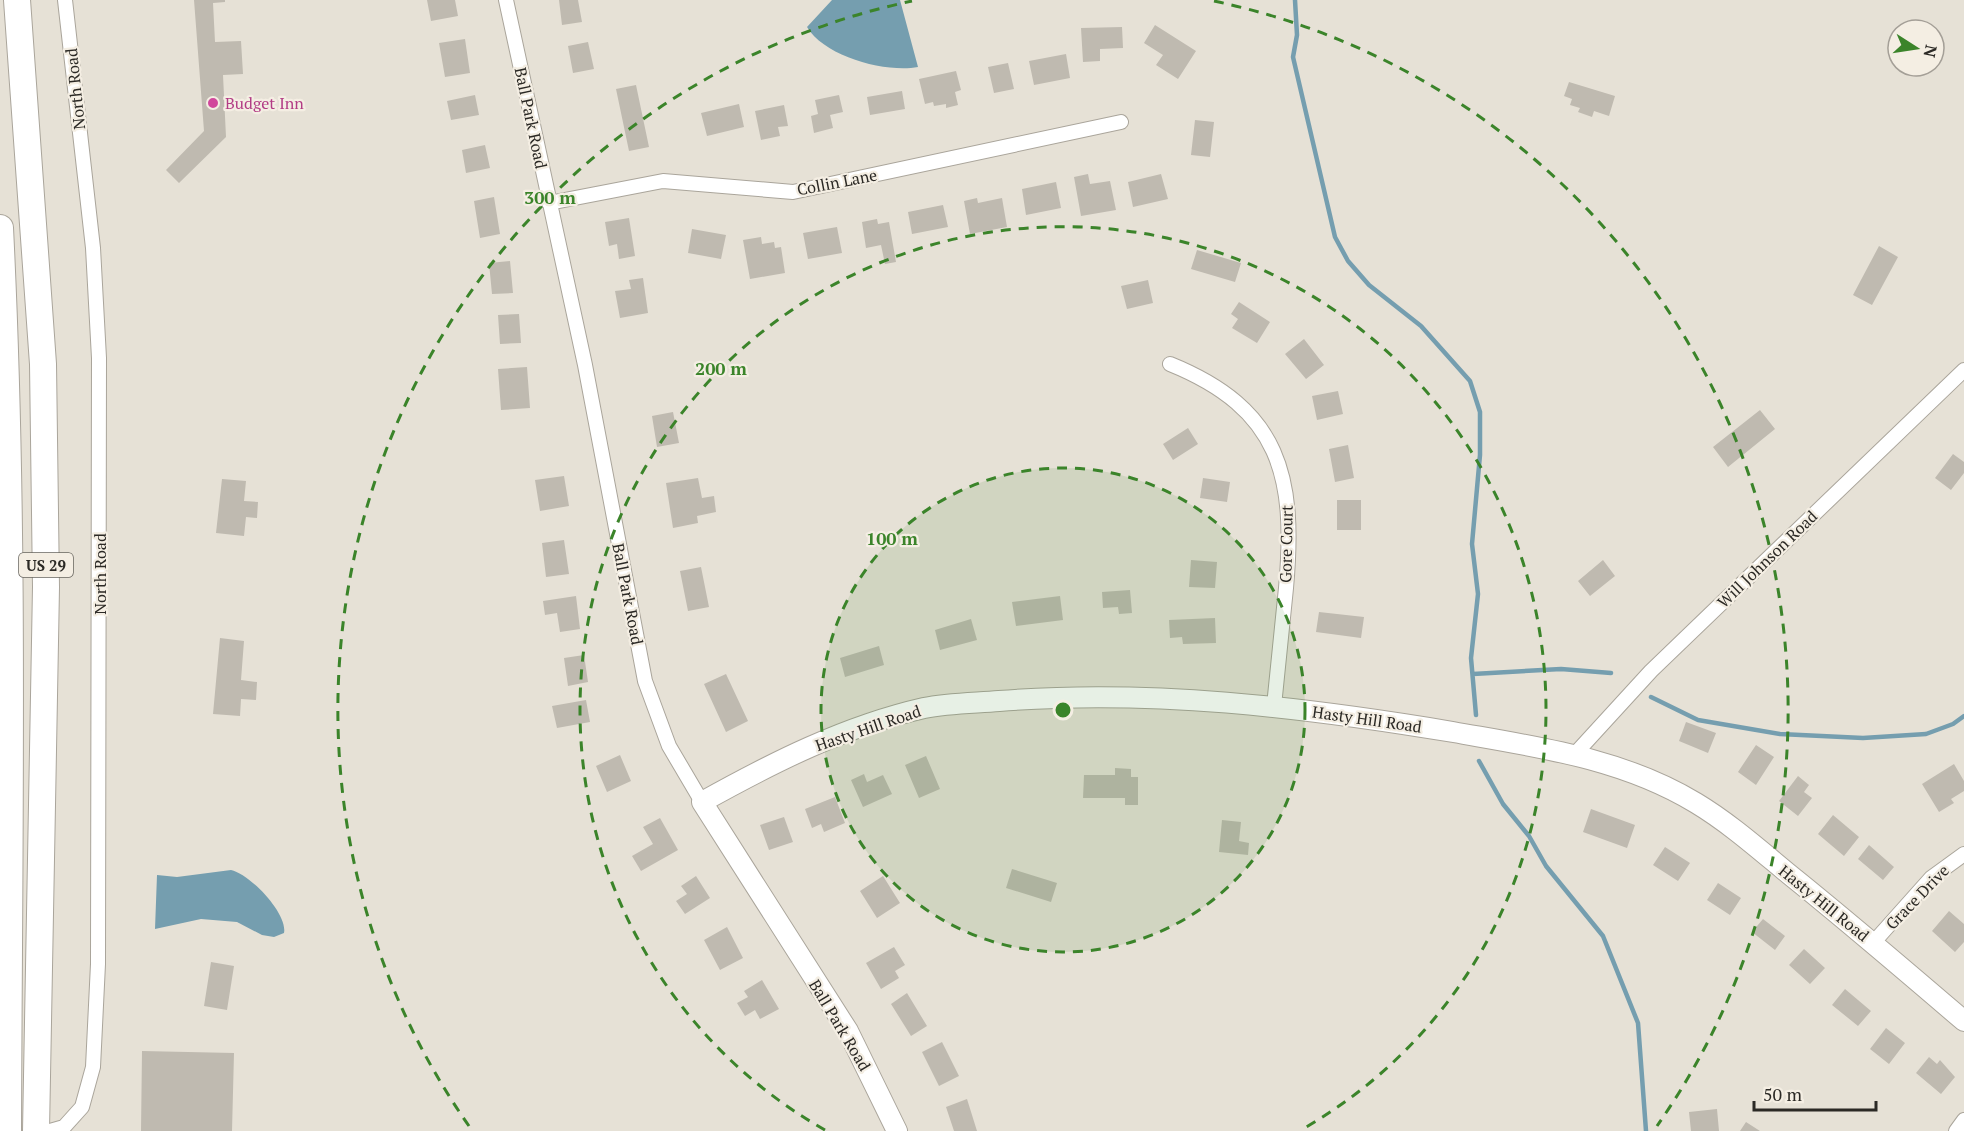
<svg xmlns="http://www.w3.org/2000/svg" width="1964" height="1131" font-family="'PT Serif',serif">
<style>
.water{fill:#759eaf}
.lines{fill:none;stroke-linecap:round;stroke-linejoin:round}
.stream{stroke:#759eaf;stroke-width:4.5}
.building{fill:#bfbab0}
.street-casing{stroke:#aaa59b;stroke-width:16}
.secondary-casing{stroke:#aaa59b;stroke-width:22}
.highway-casing{stroke:#aaa59b;stroke-width:28}
.street{stroke:#fff;stroke-width:14}
.secondary{stroke:#fff;stroke-width:20}
.highway{stroke:#fff;stroke-width:26}
.ring{fill:none;stroke:#3b842a;stroke-width:3;stroke-dasharray:10 8}
.hotel-dot{fill:#d1479c;stroke:#f4eee3;stroke-width:2}
.labels{text-anchor:middle;dominant-baseline:central;stroke-width:4.5;stroke-linejoin:round;paint-order:stroke}
.shield{fill:#f4eee3;stroke:#67645e;stroke-width:1.5}
.shield-label{font-size:15px;font-weight:bold;fill:#2b2925}
.street-label{font-size:16px;fill:#2b2925;stroke:#f4eee3}
.hotel-label{font-size:16px;fill:#b23c85;stroke:#f4eee3;text-anchor:start}
.centre{fill:#3b842a;stroke:#f4eee3;stroke-width:3}
.ring-label{font-size:18px;text-anchor:middle;font-weight:bold;fill:#3b842a;stroke:#f4eee3;stroke-width:4.5;stroke-linejoin:round;paint-order:stroke}
</style>
<rect width="100%" height="100%" fill="#e6e1d6"/>
<path class="water" d="M832,0H900L918,67C886,73 825,57 807,27Z
M231,870C250,874 288,914 284,933L274,937L262,935L237,922L201,919L155,929L157,875L177,877Z"/>
<g class="lines">
<path class="stream" d="M1295,0L1297,35L1293,57L1335,237L1348,261L1369,285L1421,326L1470,381L1480,412V455L1472,544L1478,594L1471,658L1476,715
M1473,674L1561,669L1611,673
M1651,697L1698,720L1780,734L1863,738L1926,734L1953,724L1964,716
M1479,761L1503,804L1529,836L1546,866L1603,936L1638,1023L1646,1131"/>
</g>
<path class="building" d="M194,0H225V2L213,3L215,42L241,41L243,74L223,75L226,137L179,183L166,170L204,131Z
M427,0H455L458,16L431,21Z
M559,0H578L582,22L562,25Z
M1155,25L1196,51L1178,79L1156,65L1163,55L1144,43Z
M1122,27L1123,48L1100,49V61L1083,62L1081,28Z
M465,39L470,73L445,77L439,43Z
M588,42L594,69L573,73L568,46Z
M1066,54L1070,78L1034,85L1029,61Z
M1008,63L1014,89L994,93L988,67Z
M956,71L961,90L955,92L958,105L946,108V104L934,106L933,102L925,104L919,79Z
M1569,82L1615,96L1609,116L1594,111L1592,117L1578,112L1580,108L1570,105L1572,99L1564,96Z
M636,85L649,147L629,151L616,89Z
M902,91L905,109L870,115L867,97Z
M475,95L479,115L451,120L447,101Z
M839,95L843,112L830,115L833,128L814,133L811,116L818,114L815,100Z
M739,104L744,127L707,136L701,113Z
M784,105L788,126L778,127L780,136L761,140L755,111Z
M1195,120L1214,122L1210,157L1191,155Z
M485,145L490,168L466,173L462,150Z
M1088,174L1090,184L1110,181L1116,210L1081,216L1074,177Z
M1161,174L1168,199L1133,207L1128,182Z
M1056,182L1061,208L1026,215L1022,189Z
M494,197L500,234L480,238L474,201Z
M977,198L978,203L1002,198L1007,227L970,234L964,201Z
M943,205L948,227L912,234L908,212Z
M629,218L635,256L619,259L617,244L609,246L605,222Z
M877,219L878,224L889,222L896,262L885,264L881,245L866,248L862,222Z
M837,227L842,253L808,259L803,233Z
M692,229L726,235L721,259L688,253Z
M761,237L762,244L774,242L775,248L781,247L785,273L750,279L743,240Z
M1879,246L1898,257L1872,305L1853,295Z
M1197,250L1241,263L1235,282L1191,269Z
M510,261L513,293L492,294L489,263Z
M643,278L648,313L620,318L615,291L631,289L629,280Z
M1148,280L1153,303L1127,309L1121,286Z
M1239,302L1270,322L1257,343L1232,328L1238,319L1231,314Z
M519,314L521,343L500,344L498,315Z
M1304,339L1324,365L1306,379L1285,354Z
M527,367L530,408L501,410L498,369Z
M1338,391L1343,414L1317,420L1312,396Z
M1760,410L1775,429L1728,467L1713,447Z
M673,412L679,443L657,447L652,416Z
M1188,428L1198,444L1173,460L1163,444Z
M1348,445L1354,478L1335,482L1329,449Z
M1953,454L1964,462V473L1951,490L1935,478Z
M564,476L569,506L540,511L535,480Z
M698,478L702,498L714,496L716,512L697,516L698,523L673,528L666,483Z
M1203,478L1230,482L1227,502L1200,498Z
M222,479L246,481L244,501L258,502L257,518L246,517L244,536L216,533Z
M1337,500H1361V530H1337Z
M564,540L569,574L546,577L542,543Z
M1191,560L1217,562L1215,588L1189,587Z
M1603,560L1615,576L1590,596L1578,581Z
M701,567L709,607L688,611L680,571Z
M1130,590L1132,613L1119,614L1118,607L1103,608L1102,592Z
M576,596L580,629L560,632L557,613L545,615L543,601Z
M1060,596L1063,620L1016,626L1012,602Z
M1319,612L1364,617L1361,638L1316,632Z
M1215,618L1216,643L1183,644L1182,637L1170,638L1169,620Z
M971,619L977,640L940,650L935,630Z
M220,638L244,641L241,680L257,682L256,700L241,699L240,716L213,714Z
M879,646L884,665L845,677L840,658Z
M584,655L588,682L568,686L564,658Z
M726,674L748,721L726,732L704,684Z
M586,700L590,722L557,728L552,706Z
M1686,722L1716,733L1708,753L1679,741Z
M1756,745L1774,757L1756,785L1738,772Z
M620,755L631,781L607,792L596,766Z
M926,756L940,789L919,798L905,765Z
M1954,764L1964,781V791L1951,799L1954,803L1939,812L1922,784Z
M1115,768L1131,769V777H1138V805H1125V798H1083L1084,775H1115Z
M864,774L867,782L883,775L892,794L863,807L851,780Z
M1798,776L1809,785L1804,792L1812,798L1798,816L1779,801Z
M835,797L845,823L824,832L821,824L812,828L805,809Z
M1591,809L1635,825L1627,848L1583,832Z
M1833,815L1859,837L1844,856L1818,834Z
M784,817L793,842L769,850L760,825Z
M660,818L678,850L641,871L632,856L653,844L643,827Z
M1222,820L1241,822L1239,841L1249,843L1248,855L1219,852Z
M1869,845L1894,867L1883,880L1858,859Z
M1665,847L1690,863L1678,881L1653,865Z
M1012,869L1057,883L1051,902L1006,888Z
M696,876L710,898L685,914L676,901L687,894L681,886Z
M883,876L900,903L877,918L860,891Z
M1718,883L1741,898L1730,915L1707,900Z
M1949,911L1964,924V942L1955,952L1932,931Z
M1763,919L1785,936L1775,950L1752,932Z
M727,927L743,958L720,970L704,940Z
M894,947L905,965L895,971L899,978L881,989L866,963Z
M1804,949L1825,968L1810,984L1789,965Z
M211,962L234,966L227,1010L204,1006Z
M762,980L779,1009L760,1019L755,1010L745,1016L737,1003L748,997L744,991Z
M1845,989L1871,1011L1858,1026L1832,1005Z
M907,993L927,1026L911,1036L891,1004Z
M1886,1028L1905,1043L1889,1064L1870,1049Z
M942,1042L959,1076L939,1086L922,1052Z
M142,1051L234,1053L232,1131H141Z
M1929,1057L1937,1064L1940,1060L1955,1077L1941,1094L1916,1073Z
M967,1099L977,1131H954L946,1107Z
M1717,1109L1719,1131H1691L1689,1112Z
M1746,1122L1760,1131H1740Z"/>
<g class="lines">
<defs>
<path id="street" d="M506,0L585,365L645,681L669,746L702,802
M549,203L663,181L793,192L1121,122
M1170,364C1281,409 1296,477 1286,588C1282,627 1278,667 1274,706
M1575,754L1651,671L1964,370
M1873,943L1931,878L1964,854
M50,1131L64,1127L82,1107L93,1067L98,964L99,358L93,248L65,0
M1956,1131L1964,1120"/>
<path id="secondary" d="M897,1131L848,1031L702,802C772,763 845,726 924,708C948,703 975,703 999,701C1151,689 1303,707 1453,732C1537,747 1622,758 1696,803C1731,824 1763,853 1795,879C1852,925 1908,973 1964,1021"/>
<path id="highway" d="M17,0L43,364L46,587L36,1131
M0,228C15,528 9,830 8,1131"/>
</defs>
<use href="#street" class="street-casing"/>
<use href="#secondary" class="secondary-casing"/>
<use href="#highway" class="highway-casing"/>
<use href="#street" class="street"/>
<use href="#secondary" class="secondary"/>
<use href="#highway" class="highway"/>
</g>
<circle cx="1063" cy="710" r="242" fill="#3b842a" fill-opacity=".12"/>
<g class="ring">
<circle cx="1063" cy="710" r="242"/>
<path d="M825 1130A483 483 0 1 1 1301 1130"/>
<path d="M469 1126A725 725 0 0 1 912 1M1214 1A725 725 0 0 1 1657 1126"/>
</g>
<circle class="hotel-dot" cx="213" cy="103" r="6"/>
<g class="labels">
<rect class="shield" x="19" y="553" width="54" height="24" rx="4.5"/>
<g class="shield-label">
<text x="46" y="565">US 29</text>
</g>
<g class="street-label">
<text transform="translate(75 89) rotate(-96)">North Road</text>
<text transform="translate(531 118) rotate(78)">Ball Park Road</text>
<text transform="translate(837 182) rotate(-11)">Collin Lane</text>
<text transform="translate(1286 544) rotate(-89)">Gore Court</text>
<text transform="translate(1767 559) rotate(-44)">Will Johnson Road</text>
<text transform="translate(100 574) rotate(-90)">North Road</text>
<text transform="translate(628 594) rotate(79)">Ball Park Road</text>
<text transform="translate(1367 719) rotate(8)">Hasty Hill Road</text>
<text transform="translate(868 728) rotate(-19)">Hasty Hill Road</text>
<text transform="translate(1917 897) rotate(-46)">Grace Drive</text>
<text transform="translate(1824 903) rotate(39)">Hasty Hill Road</text>
<text transform="translate(840 1025) rotate(59)">Ball Park Road</text>
</g>
<g class="hotel-label">
<text x="225" y="103">Budget Inn</text>
</g>
</g>
<circle cx="1063" cy="710" r="9" class="centre"/>
<g class="ring-label">
<text x="550" y="204">300 m</text>
<text x="721" y="375">200 m</text>
<text x="892" y="545">100 m</text>
</g>
<g transform="translate(1916 48) rotate(102)"><circle r="28" fill="#f4eee3" stroke="#a49f97" stroke-width="1.5"/>
<path d="M0-4.5L10 22L0 15L-10 22Z" fill="#3b842a"/>
<text y="-9" font-size="16" font-weight="bold" text-anchor="middle" fill="#2b2925">N</text>
</g>
<path d="M1754 1101v9h122v-9" fill="none" stroke="#2b2925" stroke-width="3"/>
<text x="1763" y="1101" font-size="18" fill="#2b2925" stroke="#f4eee3" stroke-width="4.5" paint-order="stroke">50 m</text>
</svg>
